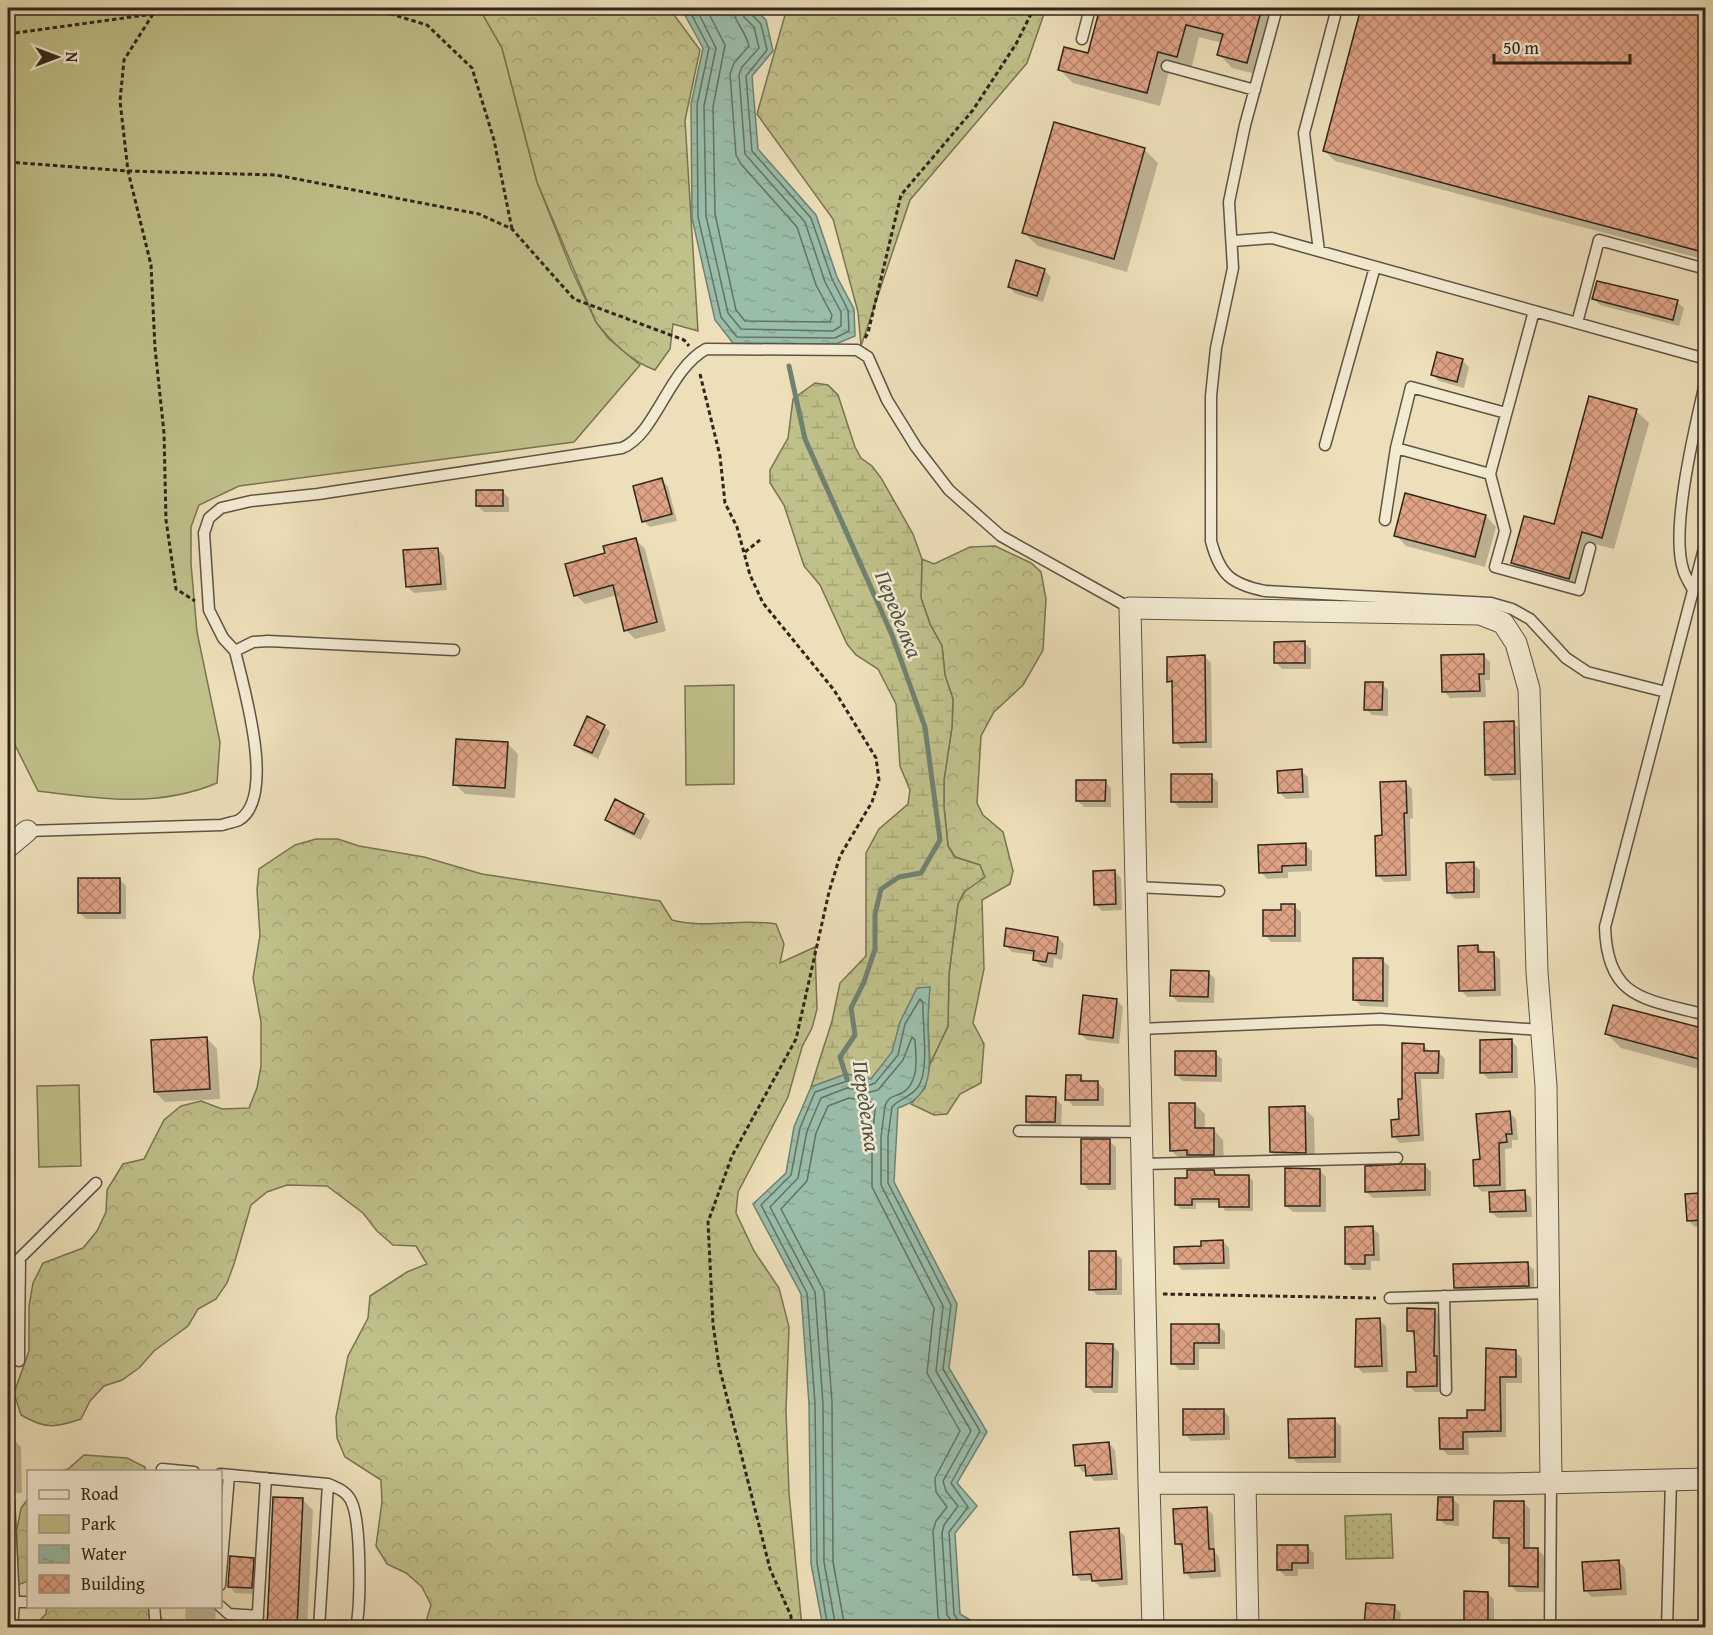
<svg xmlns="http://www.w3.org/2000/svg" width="1713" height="1635" font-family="'Gentium Book Plus',serif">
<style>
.green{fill:#c0c08a;stroke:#787353;stroke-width:1.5}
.forest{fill:url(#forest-crowns);stroke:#787353;stroke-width:1.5}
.wetland{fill:url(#wetland-marsh);stroke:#787353;stroke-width:1.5}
.park{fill:url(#park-dots);stroke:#787353;stroke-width:1.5}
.water{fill:url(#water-ripples);stroke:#6f8171;stroke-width:1.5}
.shadow{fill:#0003}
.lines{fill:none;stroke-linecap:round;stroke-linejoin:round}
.shore{stroke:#647262;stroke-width:1.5}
.stream{stroke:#6f8171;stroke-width:5}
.building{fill:url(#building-cross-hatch);stroke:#2f261c;stroke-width:1.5}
.lane-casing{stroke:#5e5443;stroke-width:13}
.street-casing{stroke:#5e5443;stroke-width:23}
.path{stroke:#2f261c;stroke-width:3;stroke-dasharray:4.5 3;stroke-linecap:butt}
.lane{stroke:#f3ead2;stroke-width:10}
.street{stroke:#f3ead2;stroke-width:21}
.labels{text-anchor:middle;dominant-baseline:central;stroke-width:5;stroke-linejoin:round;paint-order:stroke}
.water-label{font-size:22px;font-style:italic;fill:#4f5346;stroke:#f3ead2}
</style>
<defs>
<pattern id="forest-crowns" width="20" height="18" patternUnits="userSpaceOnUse" patternTransform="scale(1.5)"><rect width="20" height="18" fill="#c0c08a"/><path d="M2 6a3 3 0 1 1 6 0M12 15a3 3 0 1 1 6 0" fill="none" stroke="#a5a576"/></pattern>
<pattern id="wetland-marsh" width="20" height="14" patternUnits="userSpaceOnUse" patternTransform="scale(1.5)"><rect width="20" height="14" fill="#c0c08a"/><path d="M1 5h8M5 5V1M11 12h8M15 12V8" fill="none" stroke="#a5a576"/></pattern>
<pattern id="park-dots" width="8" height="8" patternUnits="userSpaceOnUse" patternTransform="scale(1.5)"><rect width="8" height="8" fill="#c0c08a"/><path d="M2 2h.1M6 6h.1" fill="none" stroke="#a5a576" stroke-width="1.8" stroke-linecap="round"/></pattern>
<pattern id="water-ripples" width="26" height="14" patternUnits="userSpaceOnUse" patternTransform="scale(1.5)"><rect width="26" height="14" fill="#9abda9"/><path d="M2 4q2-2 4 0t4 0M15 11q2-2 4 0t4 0" fill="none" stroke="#85a291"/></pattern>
<pattern id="building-cross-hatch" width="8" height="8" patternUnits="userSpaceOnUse" patternTransform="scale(1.5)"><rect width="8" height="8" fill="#e0a386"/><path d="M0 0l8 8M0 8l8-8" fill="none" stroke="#b6856d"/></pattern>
</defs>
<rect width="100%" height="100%" fill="#eddfb9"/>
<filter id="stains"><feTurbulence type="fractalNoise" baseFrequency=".00333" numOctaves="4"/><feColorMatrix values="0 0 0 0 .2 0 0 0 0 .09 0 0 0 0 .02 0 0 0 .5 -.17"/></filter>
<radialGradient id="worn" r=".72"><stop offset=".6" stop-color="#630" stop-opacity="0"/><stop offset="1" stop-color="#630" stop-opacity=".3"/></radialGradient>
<path class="green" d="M8,8H479L502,48L537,182L571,268L596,322L608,338L640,365L574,442L239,486L199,505L191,527V564L197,632L220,742L217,783C158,808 100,799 38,791L11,737L8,722Z
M734,685V784L686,785L685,686Z
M79,1085L81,1166L39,1167L37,1086Z"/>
<path class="forest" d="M479,8H669L700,50L685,120L698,331L673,324L670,349L655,370C632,362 610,341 596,322L537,182L502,48Z
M787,8H1046L1027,63L910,200L861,346L858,312L833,219L757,114Z
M995,546L1031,563L1041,572L1046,599L1043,650L1023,685L994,712L981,736L977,803L983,815L1003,832L1013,871L1010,884L982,900L984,969L973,1023L984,1044L981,1083L960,1094L947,1114L934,1115L911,1104L925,1088L930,1064L948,1026L949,974L958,904L980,865L955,857L948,846L944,807V780L952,727L953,699L945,675L942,646L930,624L921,598L922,559L934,564L970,547Z
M316,839H338L359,846L424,857L482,874L660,901L672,920C706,929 741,918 776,924L784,944L780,963L815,947L817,1009L812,1028L802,1047L788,1097L738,1192L736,1213L754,1251L779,1288L789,1327L786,1411L789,1493L802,1627H420L425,1625L431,1605L422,1587L406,1573L387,1564L376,1546L382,1502L381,1480L345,1457L337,1438L336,1417L348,1356L368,1318L370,1296L407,1272L427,1264L416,1246L393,1245L377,1231L363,1213L327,1186L287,1185L267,1192L251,1205L234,1264L227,1283L216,1299L198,1309L188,1326L154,1351L139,1368L122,1380L104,1386L90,1401L81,1419C55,1428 45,1429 21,1415L14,1393L29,1351V1306L33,1283L43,1263L83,1248L97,1231L106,1212L107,1190L123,1164L144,1159L164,1120L181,1106L201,1101L222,1109L249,1108L257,1088L261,1066V1022L253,978L260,935L257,890L259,869L295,845Z
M84,1455L127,1458L145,1467L146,1471H60L68,1469Z
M28,1499V1581L8,1589V1546L17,1529L21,1508Z
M47,1606L154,1607L167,1627L32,1628L46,1614Z"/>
<path class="wetland" d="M815,383L828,385L838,395L855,447L861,458L872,466L881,478L913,534L922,559L921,598L930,624L942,646L945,675L953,699L952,727L944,780V807L948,846L955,857L980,865L985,877L964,892L958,904L949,974L948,1026L930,1064L928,1025L929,988L900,1022L893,1052L871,1079L846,1074L811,1087L832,1021L840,983L866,956V853L879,829L908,804L910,790L900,766L896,704L878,669L856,655L847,644L820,585L804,566L784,505L770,483V470L788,438L793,399Z"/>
<path class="park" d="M1391,1514L1393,1558L1346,1559L1345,1516Z"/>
<path class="water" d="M681,8H753L766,20L773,51L752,76L758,149L816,215L837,277L854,309L855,336L836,344L733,343L715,320L692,218L691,104L703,48Z
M930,987C929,1000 928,1013 928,1025C928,1059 939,1095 898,1108L894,1182L957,1304L949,1368L987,1432L957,1483L977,1506L955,1533L960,1614L982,1627H823L811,1564L809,1404L801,1294L753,1204L786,1173L794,1127L811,1087L846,1074L871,1079L892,1052L900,1022L917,988Z"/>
<path class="shadow" d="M1101,8H1278L1260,75L1232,68L1219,54L1222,43L1199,37L1191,70L1171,64L1160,106L1073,83L1059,69L1089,55Z
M1363,8H1706V260L1335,161L1325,151Z
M1144,149L1158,163L1127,272L1038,246L1024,233Z
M1044,270L1051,277L1043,302L1016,294L1009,287Z
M1594,299L1677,302L1684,308L1679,326L1600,305Z
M1463,361L1469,367L1464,388L1439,381L1432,374Z
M1636,411L1649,423L1614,549L1594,544L1581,591L1525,576L1512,563L1555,526Z
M662,480L668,487L677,521L650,527L644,521Z
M503,492L509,498V512H484L478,506Z
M1486,516L1496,527L1485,567L1406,546L1396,535Z
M635,539L645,549L666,631L635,639L626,630L617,595L585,604L576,595L606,554Z
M438,549L444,556L447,590L414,593L407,586Z
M1304,643L1311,649V669H1282L1276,663Z
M1483,655L1490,662V680H1485L1486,697L1450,698L1444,691Z
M1205,657L1211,663L1212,748H1181L1175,742L1174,686L1169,681Z
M1382,684L1388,690V716L1372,715L1366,709Z
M1513,723L1520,729L1521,780L1493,781L1486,774Z
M604,726L610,732L598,759L582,751L575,744Z
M508,744L518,754L515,798L465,794L455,784Z
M1301,771L1308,777L1309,798L1286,799L1279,792Z
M1211,776L1218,782V808H1179L1173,801Z
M1105,782L1111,788V807H1084L1077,800Z
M1406,783L1412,789L1413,818L1410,819L1411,881L1384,882L1378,875L1383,837Z
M643,815L650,821L641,840L613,826L606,820Z
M1305,845L1312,851V871L1288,872V878L1267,879L1261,872Z
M1473,864L1480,870V898L1455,899L1448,892Z
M1115,872L1121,878L1122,910L1102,911L1095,904Z
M119,879L126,886V919H86L79,912Z
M1294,906L1301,912V942H1271L1265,935L1282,911Z
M1058,938L1064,944L1062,960L1054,958L1053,968L1041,966L1034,959L1035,955L1012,952L1005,945Z
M1478,947L1485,954H1494L1500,960L1501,996L1467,997L1461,990Z
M1382,960L1389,966L1388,1007L1361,1006L1355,1000Z
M1208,972L1215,979L1214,1003L1178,1002L1172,996Z
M1116,1000L1123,1007L1119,1044L1087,1040L1081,1034Z
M1706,1031V1071L1621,1048L1607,1034Z
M207,1038L217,1049L220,1099L165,1102L155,1092Z
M1511,1040L1517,1047L1518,1078L1488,1079L1482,1072Z
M1423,1045L1430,1052H1438L1445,1059L1444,1079H1421L1424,1141L1400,1143L1393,1136Z
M1215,1053L1222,1059V1082L1183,1081L1176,1075Z
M1080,1077L1086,1082H1097L1104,1089V1106H1073L1067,1099Z
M1055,1098L1062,1105L1061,1128H1034L1027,1121Z
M1195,1104L1205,1114V1130L1213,1129L1223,1140L1224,1164L1181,1160L1171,1150Z
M1304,1108L1314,1118L1315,1162H1281L1271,1152Z
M1509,1112L1516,1119L1518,1140H1512V1148L1505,1149L1506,1193L1524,1192L1531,1198L1532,1217L1498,1218L1491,1212V1191L1482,1192L1475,1185Z
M1109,1141L1116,1147V1190H1089L1082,1183Z
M1424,1165L1431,1172V1196L1373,1198L1366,1192Z
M1214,1171L1218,1176L1249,1177L1253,1181V1211H1225L1221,1203H1196V1209H1181L1177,1205Z
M1320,1171L1326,1177V1212H1293L1286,1206Z
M1700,1194L1706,1200V1226L1695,1227L1688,1220Z
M1373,1228L1379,1234L1380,1261H1371V1270H1353L1347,1264Z
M1223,1241L1229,1248L1230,1269L1182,1270L1176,1263L1202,1248Z
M1115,1253L1122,1259V1295H1097L1091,1289Z
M1527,1263L1534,1270V1292L1462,1294L1456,1288Z
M1434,1310L1441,1317L1443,1392H1415L1409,1386L1418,1373L1415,1336L1408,1330Z
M1379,1320L1386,1326L1388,1372L1363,1373L1357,1367L1356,1337Z
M1173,1325L1218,1326L1225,1332V1349H1199V1370H1179L1173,1363Z
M1112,1345L1119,1352L1118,1393H1094L1087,1386Z
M1487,1350L1515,1352L1522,1358V1383H1506V1437L1468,1438L1469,1455H1448L1441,1448L1469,1419L1486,1411Z
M1223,1410L1229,1417L1230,1440L1191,1441L1185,1434Z
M1334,1420L1341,1426V1463H1297L1291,1457Z
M8,1441H15L21,1447L22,1493H8Z
M1109,1443L1115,1450L1118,1480L1094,1481L1087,1472H1083L1077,1465Z
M1452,1498L1459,1505V1526L1446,1525L1439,1519Z
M303,1500L313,1510L307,1628H268Z
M1524,1503L1530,1509V1550H1538L1544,1556V1592H1517L1510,1585V1544H1501L1495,1537Z
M1206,1508L1213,1515L1215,1552L1219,1557L1221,1577L1191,1579L1185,1572L1184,1550L1177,1543Z
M1118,1530L1125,1536L1128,1585L1100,1587L1093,1580L1081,1581L1075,1574Z
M1307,1547L1314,1553V1569H1298V1576H1285L1279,1570Z
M253,1559L260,1566L258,1594L235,1593L229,1586Z
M1618,1561L1625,1568L1627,1595L1592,1597L1585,1590Z
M1488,1593L1494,1600V1628H1470L1466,1623Z
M186,1606H216L215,1628L194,1627L185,1618Z
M1394,1607L1401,1613L1399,1628H1369L1366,1624Z
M1623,1622L1629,1628H1597V1623Z"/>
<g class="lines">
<path class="shore" d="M688,8L709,48L697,105L698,217L721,317L737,337L835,338L849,331L848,310L832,279L811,218L752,151L746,76L767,50L761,24L751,14L750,8
M696,8L716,48L704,106L706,216L728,313L741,329L833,331L841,326V312L825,282L805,222L745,154L739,75L742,67L759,48L754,27L744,17L742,8
M706,8L725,45L713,107L715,214L736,310L745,321L830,322L832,315L816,285L797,227L741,164L736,155L730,74L734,63L749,46C745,29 734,23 733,8
M828,1628L817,1563L815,1404L807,1293L761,1205L791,1175L800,1128L815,1092L847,1081L870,1085L875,1083L898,1055L905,1024L920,999L923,1002C922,1024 930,1070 918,1087C910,1098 898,1099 892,1107L888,1137V1183L951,1305L943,1369L980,1431L951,1483L968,1507L949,1532L954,1614L957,1619L971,1628
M836,1628L824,1562L823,1404L815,1292L770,1207L798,1178L807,1131L821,1098L847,1088L870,1092L878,1090L903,1060L912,1037L915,1040C916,1056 920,1083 902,1093C894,1097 888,1096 885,1106L881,1137V1185L943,1306L936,1371L971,1431L943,1481L946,1491L958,1506L944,1525L942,1533L947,1615L957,1628
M845,1628L833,1562L832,1403L824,1291L781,1209L807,1181L816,1133L828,1106L849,1098L876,1103L872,1136V1187L934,1308L927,1373L960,1431L935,1478L936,1492L947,1507L936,1521L933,1531L938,1616L943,1628"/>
<path class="stream" d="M789,366L805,439L892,635L925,727L940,840L921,873L899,877L881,889L875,914V949L864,982L851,1008L855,1035L840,1057L847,1079"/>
</g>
<path class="building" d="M1100,8H1262L1247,63L1217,55L1223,34L1186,25L1177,57L1158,52L1147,93L1058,70L1064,47L1088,53Z
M1361,8H1706V242L1703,252L1323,151Z
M1054,122L1145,148L1114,259L1022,233Z
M1016,260L1045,269L1037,296L1008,287Z
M1597,281L1678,300L1673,320L1592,299Z
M1437,352L1463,359L1457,382L1431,375Z
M1589,396L1637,409L1602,538L1582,532L1569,579L1511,563L1524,516L1554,524Z
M662,478L672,514L642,522L633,486Z
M476,490H503V506H476Z
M1405,493L1486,515L1475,557L1394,536Z
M636,538L657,622L624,631L613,585L574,596L565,564L605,553L603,546Z
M438,548L441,584L406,587L403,550Z
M1305,641V663H1274V642Z
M1484,654V674H1479L1480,691L1442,692L1441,655Z
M1205,655L1206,742L1173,743L1172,681L1167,682V657Z
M1365,682H1383L1382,710H1364Z
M587,716L605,725L592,753L574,745Z
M1514,721L1515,774L1485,775L1484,722Z
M456,739L508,742L505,788L453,785Z
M1302,769L1303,792L1278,793L1277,771Z
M1171,774H1212V802H1171Z
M1076,780H1106L1105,801H1076Z
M1406,781L1407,813H1404L1406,875L1376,876L1375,836L1382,835L1380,782Z
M615,799L644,814L634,834L605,820Z
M1306,843V865L1282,866V872L1259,873L1258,845Z
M1474,862V892L1447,893L1446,863Z
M1115,870L1116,904L1094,905L1093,871Z
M78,878H120V913H78Z
M1281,904H1295V936H1263V910H1281Z
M1006,928L1058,937L1056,954L1048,953L1046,962L1033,960L1034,951L1004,946Z
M1478,945V952H1494L1495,990L1459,991L1458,946Z
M1353,958H1383V1001L1353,1000Z
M1171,970L1209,971L1208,997L1170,996Z
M1083,995L1117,999L1113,1038L1079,1034Z
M1613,1005L1706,1029V1061L1605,1034Z
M207,1037L210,1089L154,1092L151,1040Z
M1512,1039V1072L1480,1073V1040Z
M1402,1043L1424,1044V1051H1439L1438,1073H1415L1419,1135L1392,1137L1391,1120L1399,1119L1398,1099H1402Z
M1175,1051H1216V1076L1175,1075Z
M1066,1075H1081V1081H1098V1100H1065Z
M1026,1096L1056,1097L1055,1122H1026Z
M1169,1103H1195V1128H1214V1155H1187V1150L1170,1151Z
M1305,1106L1306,1153L1270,1152L1269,1107Z
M1510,1111L1512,1134H1506L1507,1142L1499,1143L1500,1185L1474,1186L1473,1160L1480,1159L1476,1114Z
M1081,1139H1110V1184H1081Z
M1402,1164H1425V1190L1365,1192V1166Z
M1285,1168L1320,1169V1206H1285Z
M1187,1170H1214L1215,1175H1249V1207H1219V1199H1192V1205H1175V1178H1187Z
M1525,1190L1526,1211L1490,1212L1489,1192Z
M1701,1193L1703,1220L1687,1221L1685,1194Z
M1373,1226L1374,1255H1365V1264H1345V1227Z
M1223,1240L1224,1263L1174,1264V1247L1201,1246V1241Z
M1089,1251H1116V1289L1089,1290Z
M1528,1262L1529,1286L1454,1288L1453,1264Z
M1407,1308L1435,1309L1434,1356H1437V1386L1407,1387V1372H1416L1414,1331H1407Z
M1380,1318L1382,1366L1355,1367L1356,1319Z
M1171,1324H1219V1343H1194V1364H1171Z
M1086,1343L1113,1344L1112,1387H1086Z
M1486,1348L1516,1350V1377H1500L1501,1431L1463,1432V1449H1440L1439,1418H1467V1410H1485Z
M1183,1409H1224V1434L1183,1435Z
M1335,1418V1457L1289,1458L1288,1419Z
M1109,1442L1112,1474L1086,1476L1085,1465L1075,1466L1073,1445Z
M273,1497L303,1498L297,1628H267Z
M1438,1497H1453V1520H1437Z
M1494,1501H1524V1548H1538V1587L1509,1586V1538H1493Z
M1207,1507L1209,1549H1214L1215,1571L1184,1573L1182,1544H1175L1173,1509Z
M1119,1528L1122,1579L1092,1581L1091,1574L1073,1575L1070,1532Z
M1277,1545H1308V1563H1292V1570H1277Z
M230,1556L254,1558L252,1588L228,1587Z
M1619,1560L1621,1589L1584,1591L1582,1562Z
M1464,1591L1488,1592V1624L1464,1623Z
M1366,1603L1395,1605L1393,1628L1364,1625Z"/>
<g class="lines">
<defs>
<path id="lane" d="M1277,8L1245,125L1229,202L1233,268L1216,348L1211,396V541C1220,575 1231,584 1265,591L1491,603L1512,609L1530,619L1566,658L1587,672L1666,692
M1082,39L1090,8
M1167,66L1255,90
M1233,241L1272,238L1706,359
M1319,251L1304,133L1337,8
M1577,323L1599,240L1706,269
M1325,445L1375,267
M1396,448L1490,474L1534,311
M1490,474L1505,531L1495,567L1579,590L1590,548
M1385,520L1396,448L1411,387L1506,413
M1706,541L1605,927C1607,1000 1646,999 1706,1015
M1693,590C1690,584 1685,577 1683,569C1670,528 1696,423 1706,379
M235,651L253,642L268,641L454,650
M27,831L222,825C227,823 235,822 239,820C277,797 243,686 235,651L223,638L209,610L204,533L209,518L221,508L251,501L318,494L622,448C656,434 668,370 706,349L857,350L868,357L887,400L916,447L949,490L1001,536L1130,608
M1136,887L1219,891
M1139,1029L1380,1019L1541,1030
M1019,1131L1141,1132
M1142,1164L1397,1158
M1444,1296L1446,1390
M1390,1298L1549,1293
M8,1339H19L20,1258L96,1183
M19,1339V1361
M162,1472V1469L194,1472
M220,1474L328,1484C338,1488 348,1492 352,1503C361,1524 361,1604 356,1628
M9,1500L14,1602L12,1628
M220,1585L229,1475
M14,1602H28
M154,1606L156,1628
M220,1606L229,1614L258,1616
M257,1628L266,1478
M319,1628L328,1484
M1550,1628L1551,1481
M1667,1628L1671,1480"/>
<path id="street" d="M8,847L27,831
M1149,1483L1130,608L1480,614L1503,623L1516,643L1529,689L1537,972L1546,1086L1551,1481
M1245,1484L1248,1628
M1153,1628L1149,1483L1502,1484L1706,1479"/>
</defs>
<use href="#lane" class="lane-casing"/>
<use href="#street" class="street-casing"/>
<path class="path" d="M353,8L378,10L427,25L472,68L494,140L512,229
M153,14L124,60L120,101L128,171L151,265L155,348L164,433L166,520L176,589L195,601
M8,34L153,14L168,8
M8,162L128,171L276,175L479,214L512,229L574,299L684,340L689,346
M865,338L868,333L901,195L973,110L1016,44L1034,8
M700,374L720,456L725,503L737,527L750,575L763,603L834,690L876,758L879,780L872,802L840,856L829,892L796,1039L732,1156L708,1222L713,1324L719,1366L770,1569L791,1616V1628
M745,552L760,540
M1163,1294L1376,1298"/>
<use href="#lane" class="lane"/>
<use href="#street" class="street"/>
</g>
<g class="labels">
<g class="water-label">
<text transform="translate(899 614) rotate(68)">Переделка</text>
<text transform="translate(867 1106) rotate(82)">Переделка</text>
</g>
</g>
<rect width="1713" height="1635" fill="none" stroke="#eddfb9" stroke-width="30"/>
<rect x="9" y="9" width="1695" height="1617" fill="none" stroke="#2f261c" stroke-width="3"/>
<rect x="15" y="15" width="1683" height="1605" fill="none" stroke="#2f261c" stroke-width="1.5"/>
<rect x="27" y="1470" width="195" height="138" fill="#f3ead2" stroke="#a59c89" stroke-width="1.5"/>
<rect x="39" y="1490" width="30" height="9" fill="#f3ead2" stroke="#a59c89" stroke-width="1.5"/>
<text x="81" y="1500" font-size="18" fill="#2f261c">Road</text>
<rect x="39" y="1515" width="30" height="18" fill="#c0c08a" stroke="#a59c89" stroke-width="1.5"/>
<text x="81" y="1530" font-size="18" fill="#2f261c">Park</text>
<rect x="39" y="1545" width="30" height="18" fill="url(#water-ripples)" stroke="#a59c89" stroke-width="1.5"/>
<text x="81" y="1560" font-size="18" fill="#2f261c">Water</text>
<rect x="39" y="1575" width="30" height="18" fill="url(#building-cross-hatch)" stroke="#a59c89" stroke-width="1.5"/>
<text x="81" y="1590" font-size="18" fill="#2f261c">Building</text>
<g transform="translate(57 57) rotate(90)" stroke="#f3ead2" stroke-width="4.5" paint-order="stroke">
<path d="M0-4.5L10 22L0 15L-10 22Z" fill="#2f261c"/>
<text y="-9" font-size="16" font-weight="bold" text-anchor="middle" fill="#2f261c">N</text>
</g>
<path d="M1494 54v9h136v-9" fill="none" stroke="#2f261c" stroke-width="3"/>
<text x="1503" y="54" font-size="18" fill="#2f261c" stroke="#f3ead2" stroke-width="4.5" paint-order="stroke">50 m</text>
<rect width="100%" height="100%" filter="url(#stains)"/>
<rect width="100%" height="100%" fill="url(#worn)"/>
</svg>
